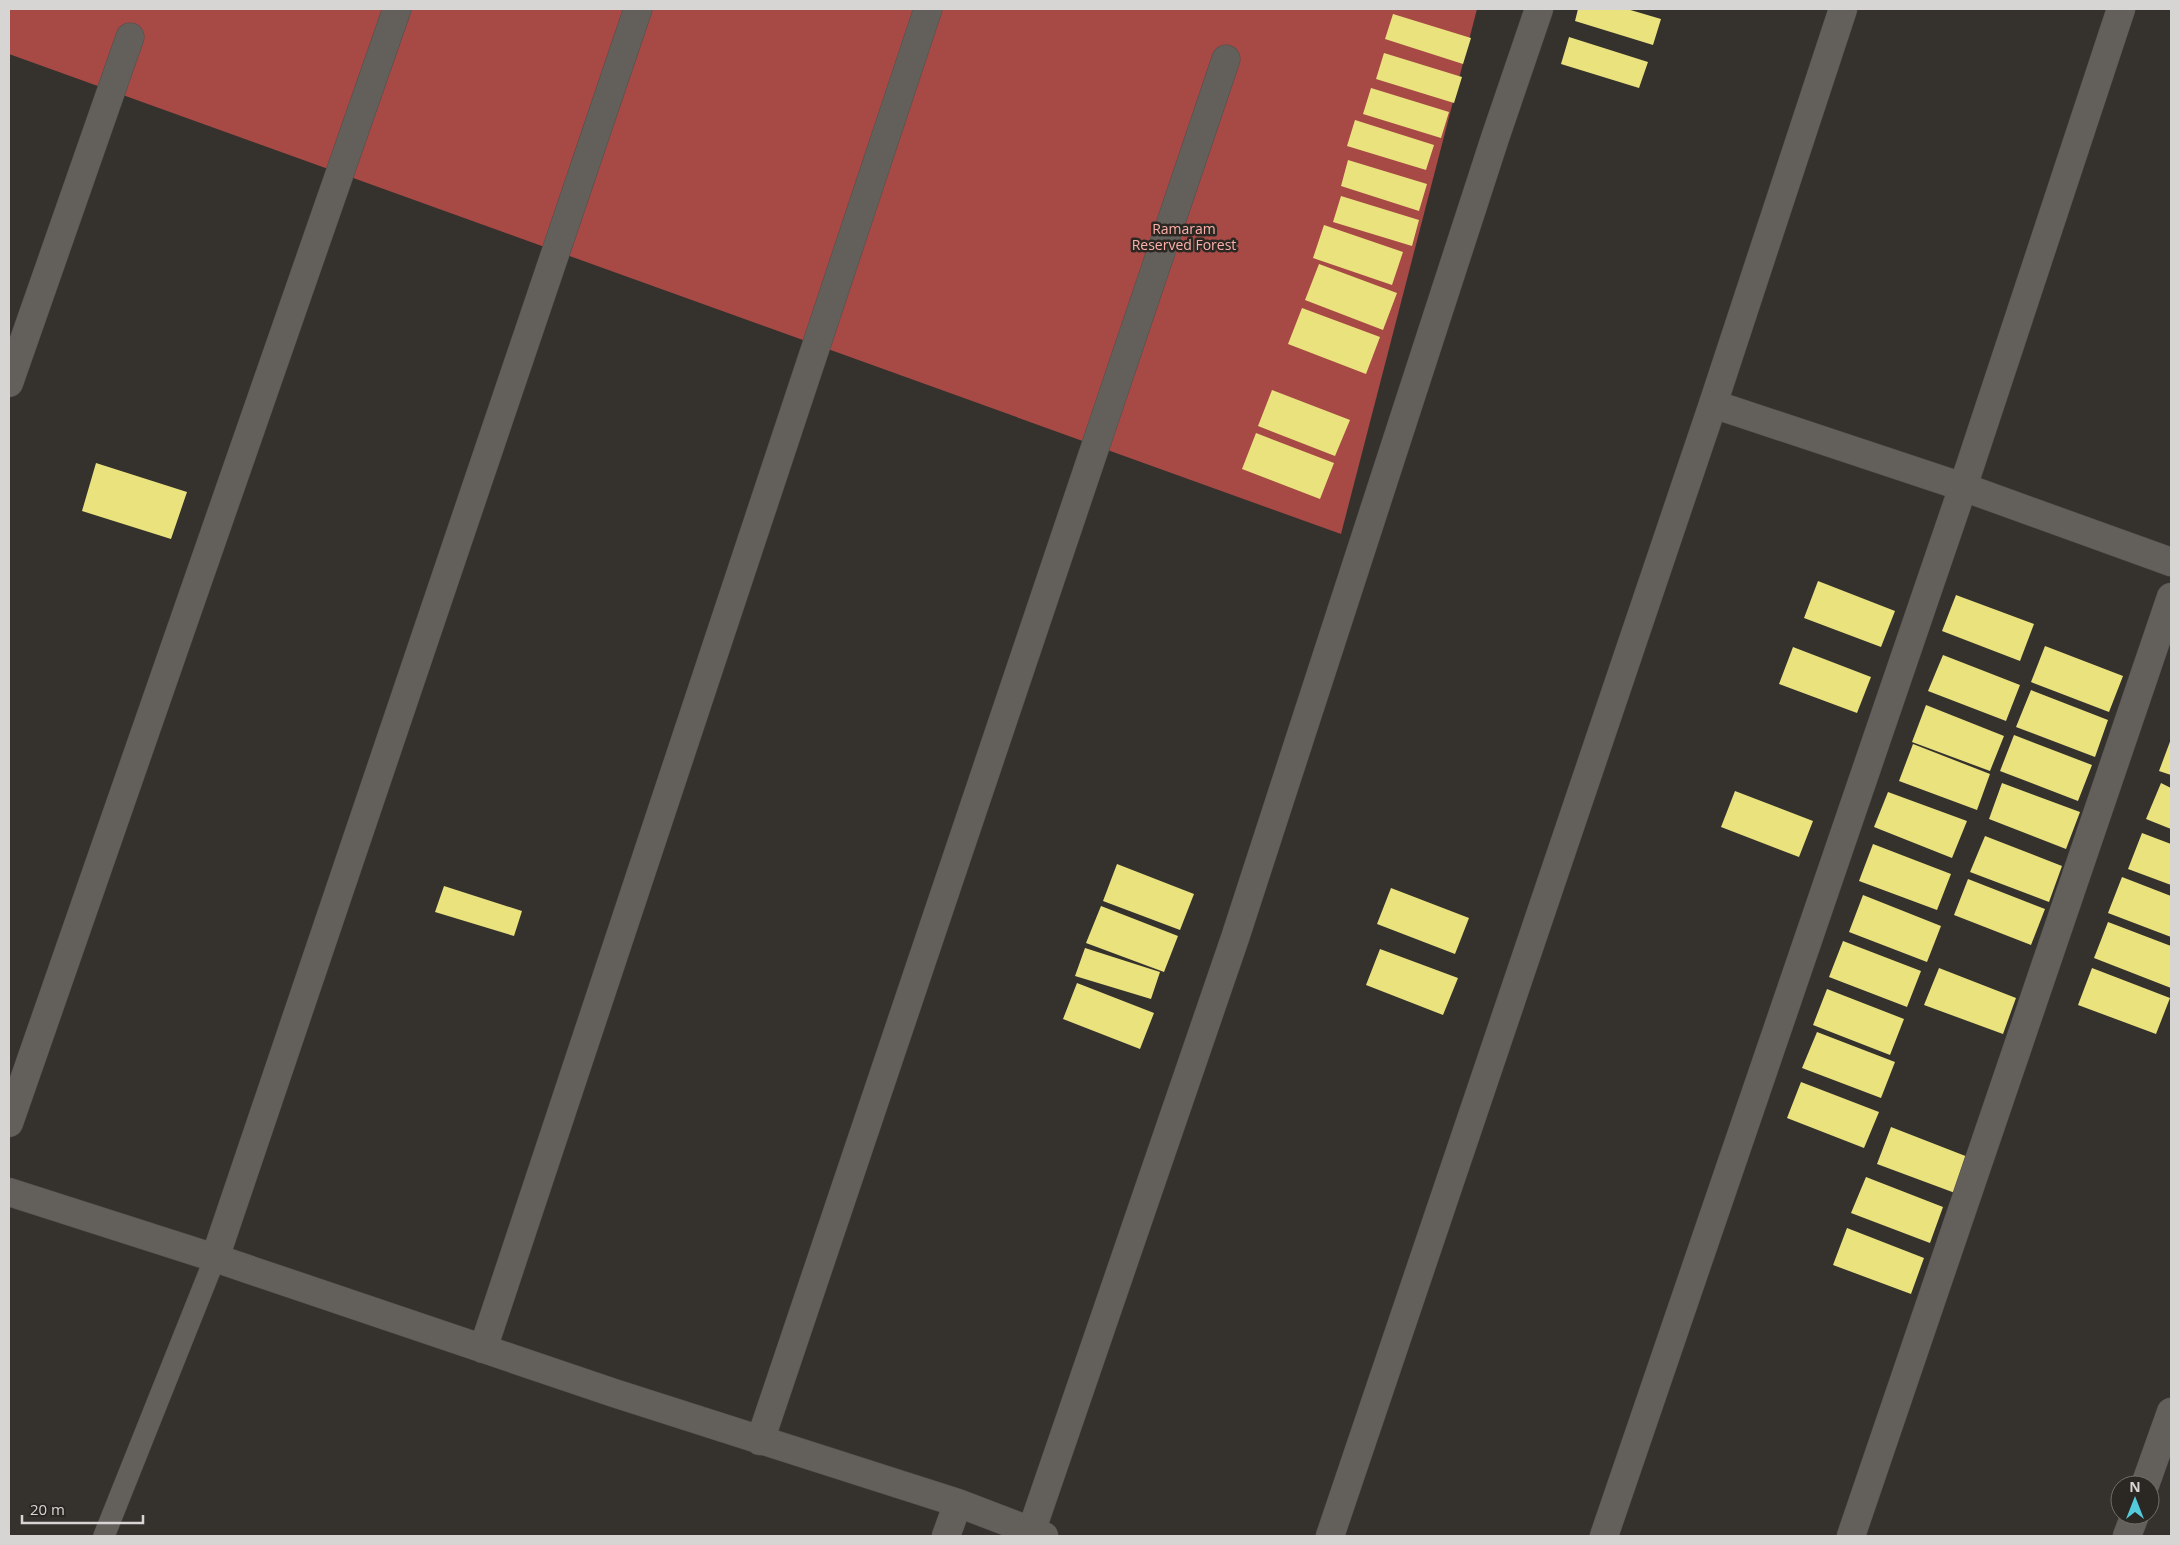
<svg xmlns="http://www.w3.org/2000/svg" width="2180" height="1545" font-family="'Open Sans',sans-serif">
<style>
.forest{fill:#a74a46}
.building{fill:#eae27d}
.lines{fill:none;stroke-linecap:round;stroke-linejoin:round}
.service-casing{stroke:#504e4b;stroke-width:22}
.minor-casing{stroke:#504e4b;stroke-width:29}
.service{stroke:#63605c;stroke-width:21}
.minor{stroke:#63605c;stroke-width:28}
.labels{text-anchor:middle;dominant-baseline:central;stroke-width:5;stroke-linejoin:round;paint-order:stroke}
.park-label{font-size:14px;fill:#fdb0a9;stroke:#2b2824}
</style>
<rect width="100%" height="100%" fill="#35322e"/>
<path class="forest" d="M9,9H1477L1341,534L9,54Z"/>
<path class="building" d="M1578,9H1627L1661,19L1653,45L1575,21Z
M1393,14L1471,38L1463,64L1385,39Z
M1569,37L1648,62L1639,88L1561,64Z
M1384,53L1462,77L1454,103L1376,79Z
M1371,88L1449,112L1441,138L1363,114Z
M1355,120L1434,145L1426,170L1347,146Z
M1348,160L1427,184L1419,211L1341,186Z
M1341,196L1419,220L1412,246L1333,222Z
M1324,225L1403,252L1392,285L1313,258Z
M1319,264L1397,293L1383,330L1305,300Z
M1302,308L1380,337L1366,374L1288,344Z
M1272,390L1350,420L1335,456L1258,426Z
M1256,433L1334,463L1320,499L1242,469Z
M96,463L187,492L171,539L82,511Z
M1818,581L1895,611L1881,647L1804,618Z
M1956,595L2034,624L2020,661L1942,631Z
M2045,646L2123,676L2109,712L2031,682Z
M1793,647L1871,677L1857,713L1779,684Z
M1943,655L2020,685L2006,721L1928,691Z
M2031,690L2108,720L2095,757L2016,727Z
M1926,705L2004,736L1990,771L1912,742Z
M2014,735L2092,765L2078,801L2000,771Z
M2171,739V775L2159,771Z
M1913,744L1990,774L1977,810L1899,781Z
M2002,783L2080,812L2066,849L1989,819Z
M2161,783L2171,788V829L2146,819Z
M1735,791L1813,821L1799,857L1721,827Z
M1888,792L1967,821L1952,858L1874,827Z
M2142,833L2171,844V885L2128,869Z
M1985,836L2062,866L2049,902L1970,872Z
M1873,844L1951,874L1937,910L1859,881Z
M1117,864L1194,894L1180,930L1103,901Z
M2122,877L2171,896V937L2108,913Z
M1968,879L2045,909L2031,945L1954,915Z
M444,886L522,911L514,936L435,912Z
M1391,888L1469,918L1455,954L1377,924Z
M1863,895L1941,926L1927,962L1849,932Z
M1101,906L1178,936L1164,972L1086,943Z
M2108,922L2171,946V988L2094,958Z
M1843,941L1921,971L1907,1007L1829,977Z
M1085,948L1160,972L1151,999L1075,976Z
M1380,949L1458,978L1443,1015L1366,985Z
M1939,968L2016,998L2003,1034L1924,1005Z
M2092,968L2170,998L2156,1034L2078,1005Z
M1077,983L1154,1013L1140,1049L1063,1019Z
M1827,989L1904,1019L1890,1055L1813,1025Z
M1817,1032L1895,1062L1881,1098L1802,1068Z
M1801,1082L1879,1112L1864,1148L1787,1118Z
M1891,1127L1968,1157L1955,1193L1877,1164Z
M1866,1177L1943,1207L1930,1243L1851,1213Z
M1847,1228L1924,1258L1911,1294L1833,1265Z"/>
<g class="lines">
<defs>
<path id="service" d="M104,1536L215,1258"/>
<path id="minor" d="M9,383L130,37
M1713,404L1963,487L2171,562
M9,1123L397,9
M9,1192L215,1258L614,1393L958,1503L946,1536
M215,1258L638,9
M483,1349L928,9
M760,1441L1226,59
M2145,1485L2171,1412
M958,1503L1044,1536
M1031,1532L1235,938L1495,138L1539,9
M1330,1536L1713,404L1843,9
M1604,1536L1963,487L2121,9
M1851,1536L2171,597
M2127,1536L2135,1515"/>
</defs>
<use href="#service" class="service-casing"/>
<use href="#minor" class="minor-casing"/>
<use href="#service" class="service"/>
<use href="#minor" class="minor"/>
</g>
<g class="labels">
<g class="park-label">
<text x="1184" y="228">Ramaram<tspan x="1184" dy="16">Reserved Forest</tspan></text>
</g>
</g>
<rect width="2180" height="1545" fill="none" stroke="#d7d5d3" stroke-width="20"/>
<g transform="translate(2135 1500)"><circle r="24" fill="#2b2824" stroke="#706d6a"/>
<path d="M0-4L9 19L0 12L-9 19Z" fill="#54cadd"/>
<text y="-8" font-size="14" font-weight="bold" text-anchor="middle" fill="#d7d5d3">N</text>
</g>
<path d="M22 1515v8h121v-8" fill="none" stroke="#d7d5d3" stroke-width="2.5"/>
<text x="30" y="1515" font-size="15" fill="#d7d5d3" stroke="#2b2824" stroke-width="4" paint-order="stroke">20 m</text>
</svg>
